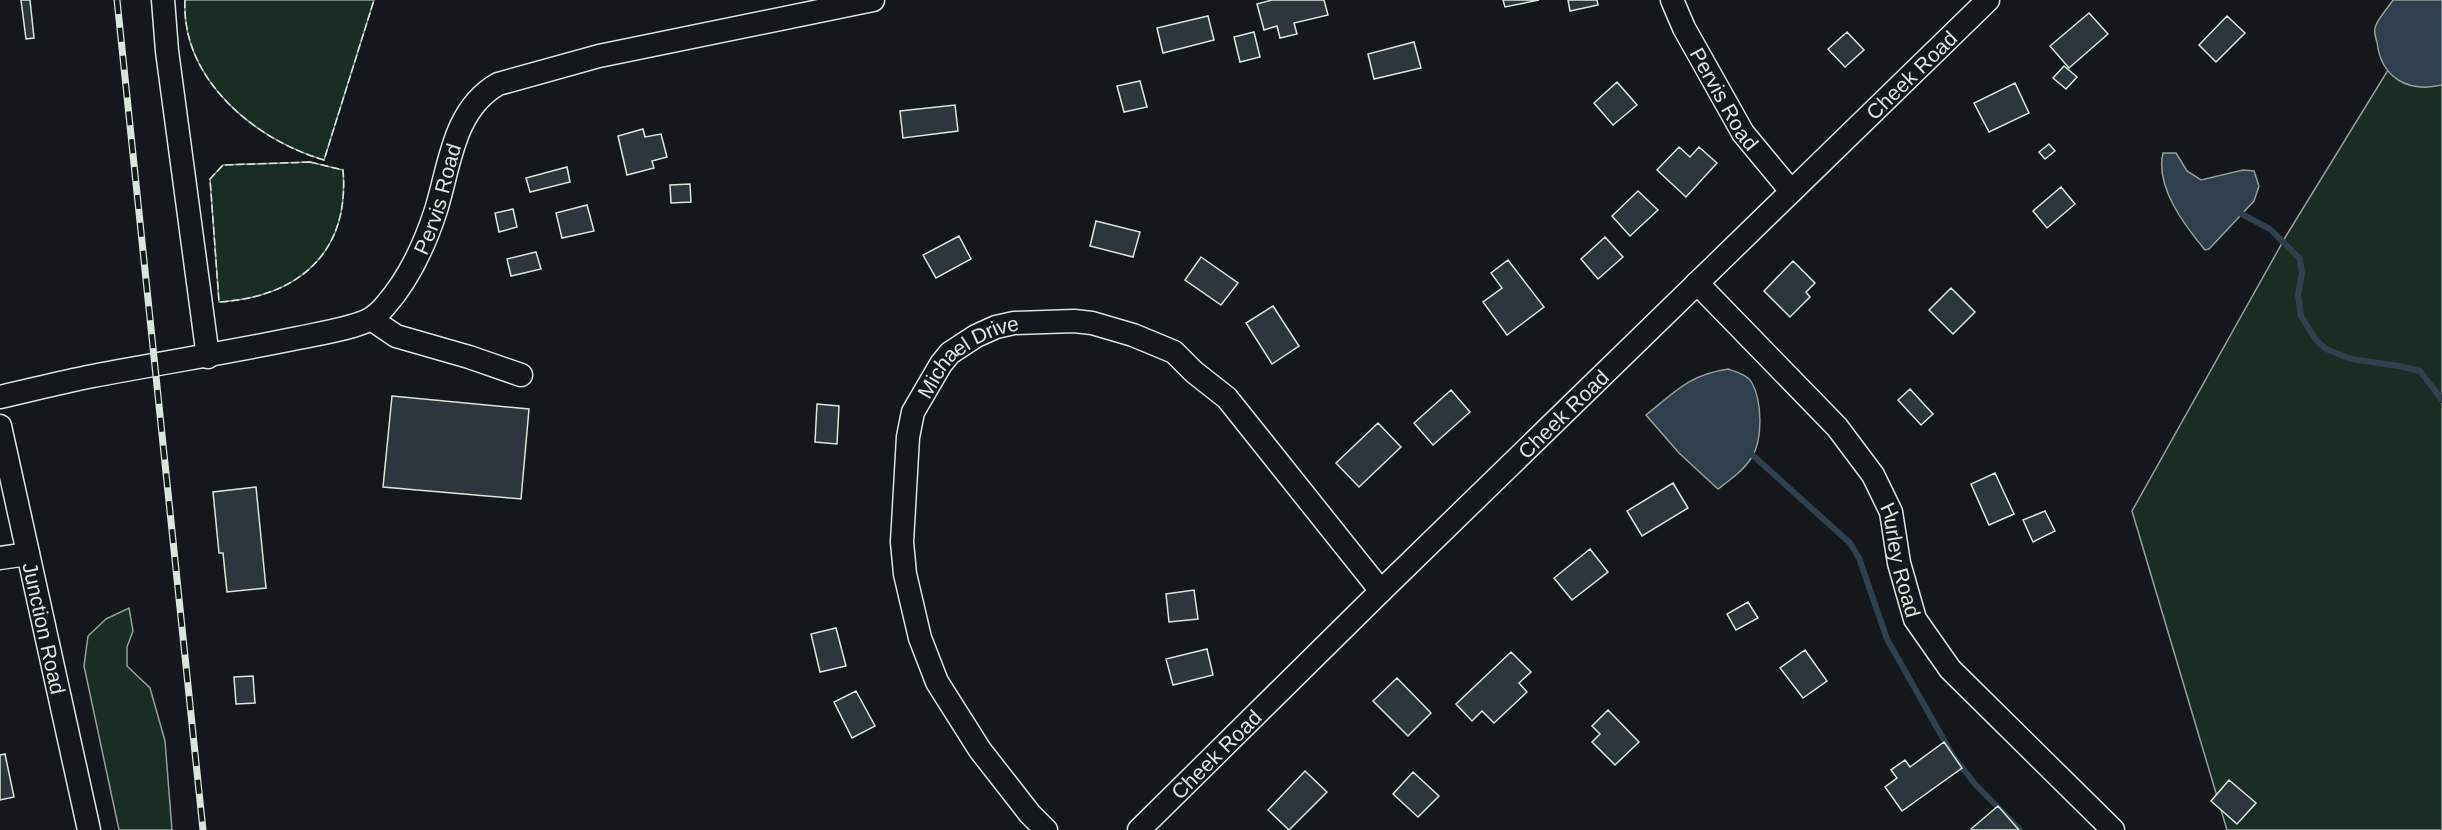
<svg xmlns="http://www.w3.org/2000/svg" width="2442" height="830" font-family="Helvetica,sans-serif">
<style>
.green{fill:#1a2d24;stroke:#939e99;stroke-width:1.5}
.water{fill:#2f3f4d;stroke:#939e99;stroke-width:1.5}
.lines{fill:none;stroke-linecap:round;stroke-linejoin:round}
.stream{stroke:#2f3f4d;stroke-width:6}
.building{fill:#2c363c;stroke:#d8e6dc;stroke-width:1.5}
.minor-casing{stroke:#d8e6dc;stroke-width:25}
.minor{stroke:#14181c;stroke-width:22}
.rail-casing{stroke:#d8e6dc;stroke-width:7}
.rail{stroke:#14181c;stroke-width:4.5;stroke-dasharray:14;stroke-linecap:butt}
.fence{stroke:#d8e6dc;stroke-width:1.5;stroke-dasharray:8 3;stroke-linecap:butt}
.labels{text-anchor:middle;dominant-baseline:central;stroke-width:4.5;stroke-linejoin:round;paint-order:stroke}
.street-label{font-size:21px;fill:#d8e6dc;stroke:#14181c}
</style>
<rect width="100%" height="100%" fill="#14181c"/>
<path class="green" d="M185,0H374L324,160C255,140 181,79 185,0Z
M2388,70L2442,75V830H2227L2132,511L2286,236Z
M310,162L343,170C350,253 298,297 219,302L210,179L223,165Z
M129,608L133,631L127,647V666L150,688L165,741L172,830H119L84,666L88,636L106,619Z"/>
<path class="water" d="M2393,0H2442V85C2408,93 2381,78 2377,42C2376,39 2374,32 2375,28C2377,19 2388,8 2393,0Z
M2163,153H2176L2187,171L2201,180L2243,170L2254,171L2259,186L2254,201L2209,249L2205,250C2185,226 2155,187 2163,153Z
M1728,369C1736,372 1748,375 1752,383C1762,401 1763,439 1752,457C1744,470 1730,480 1718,489L1679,453L1646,415C1676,391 1689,375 1728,369Z"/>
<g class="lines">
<path class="stream" d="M2240,213L2270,229L2300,259L2302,273L2298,295L2301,316L2316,340L2326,349L2351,359L2399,366L2420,371L2442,400
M1747,450L1850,543L1859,558L1887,639L1953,756L1975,784L2020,830"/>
</g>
<path class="building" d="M21,0H30L34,38L26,39Z
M1272,0H1324L1328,15L1294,23L1297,34L1280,38L1277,26L1264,30L1257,4Z
M1503,0H1539L1505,7Z
M1568,0H1597L1598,5L1570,11Z
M2089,13L2108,34L2069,68L2050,46Z
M1208,16L1214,40L1163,53L1157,28Z
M2227,16L2245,33L2216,62L2199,45Z
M1254,32L1260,57L1240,62L1234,37Z
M1847,32L1864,50L1845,67L1828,49Z
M1414,42L1421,68L1374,79L1368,54Z
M2064,66L2077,77L2066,89L2053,78Z
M1140,81L1147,107L1124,112L1117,86Z
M1617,82L1637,105L1613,125L1594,103Z
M2015,83L2029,113L1989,132L1974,103Z
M955,105L958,131L903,138L900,111Z
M643,129L645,137L661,134L667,157L652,161L654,168L627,175L618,136Z
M2049,144L2055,151L2045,159L2039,152Z
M1679,147L1690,157L1699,147L1717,163L1686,197L1657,170Z
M567,167L570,182L530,192L526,178Z
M690,184L691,202L671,203L670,185Z
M2061,187L2075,204L2047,228L2033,211Z
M1638,191L1658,210L1630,236L1612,216Z
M587,205L594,231L562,238L556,213Z
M513,209L517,227L499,232L495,213Z
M1096,221L1140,232L1133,257L1090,246Z
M959,236L971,259L936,278L923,255Z
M1605,237L1623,257L1598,279L1581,259Z
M536,252L541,269L511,276L507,259Z
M1201,257L1238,283L1221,305L1185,280Z
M1508,260L1544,307L1507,335L1483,302L1502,288L1491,273Z
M1793,261L1815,283L1806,292L1810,297L1790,317L1764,291Z
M1951,288L1975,312L1953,334L1929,310Z
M1273,306L1299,346L1272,364L1246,323Z
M1910,389L1933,414L1921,425L1898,400Z
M1451,390L1470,412L1433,445L1414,423Z
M392,396L529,409L521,499L383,487Z
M817,404L839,406L837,444L815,442Z
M1378,423L1401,447L1359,487L1336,463Z
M1995,473L2014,514L1989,525L1971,484Z
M1673,483L1688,508L1642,536L1627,511Z
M256,487L266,588L227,592L223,553H219L213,492Z
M2045,511L2055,531L2033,542L2023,520Z
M1590,549L1608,572L1572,600L1554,578Z
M1194,590L1198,619L1169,622L1166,594Z
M1748,602L1758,618L1736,630L1727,614Z
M836,628L846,666L820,672L811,634Z
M1207,649L1213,675L1173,685L1166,659Z
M1805,650L1827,681L1803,698L1780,668Z
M1511,652L1531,672L1519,683L1527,692L1494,723L1482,711L1472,721L1456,704Z
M253,676L255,703L236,704L234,677Z
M1397,678L1431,713L1408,736L1373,701Z
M856,691L875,726L852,738L834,702Z
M1608,710L1639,742L1615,765L1592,742L1600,734L1592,726Z
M1944,742L1962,768L1902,811L1885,787L1897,778L1891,770L1905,760L1910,767Z
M5,754L14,797L0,800V755Z
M1305,771L1327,792L1289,830L1268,810Z
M1413,772L1439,796L1418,817L1393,794Z
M2229,780L2256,803L2237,824L2211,801Z
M1998,806L2019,830H1972L1971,829Z"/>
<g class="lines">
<defs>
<g id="minor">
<path d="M163,0L167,51L208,357"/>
<path id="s1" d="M1672,0L1684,28L1743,133L1791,191"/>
<path id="s2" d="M1697,283L1837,427L1873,475L1891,512L1899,563L1915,619L1950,669L2113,830"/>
<path d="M371,319L396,336L469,357L521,375"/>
<path id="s3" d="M0,397C31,390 62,382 93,376C161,363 230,352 298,338C316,334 357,328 372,318C376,315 382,310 385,306C409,279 425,244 436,210C450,165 453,110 498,84L599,56L873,0"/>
<path id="s4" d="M0,426L89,830"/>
<path d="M0,558L28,554"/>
<path id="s5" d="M1046,830L1030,814L980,750L937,682L920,638L905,574L902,542L908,437L913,412L941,364L950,353L976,336L996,327L1014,323L1074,321L1092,323L1133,335L1174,352L1194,372L1227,398L1381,591"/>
<path id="s6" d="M1139,830L1381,591L1988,0"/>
</g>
</defs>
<use href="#minor" class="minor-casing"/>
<use href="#minor" class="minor"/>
<defs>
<path id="rail" d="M117,0L203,830"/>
</defs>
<use href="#rail" class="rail-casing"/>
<use href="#rail" class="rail"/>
<path class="fence" d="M185,0C181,79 255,140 324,160L374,0
M310,162L343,170C350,253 298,297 219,302L210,179L223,165Z"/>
</g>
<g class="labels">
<g class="street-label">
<text stroke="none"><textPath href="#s6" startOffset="1080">Cheek Road</textPath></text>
<text stroke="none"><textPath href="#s1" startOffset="112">Pervis Road</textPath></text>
<text stroke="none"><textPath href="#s3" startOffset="519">Pervis Road</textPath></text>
<text stroke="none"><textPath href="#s5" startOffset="542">Michael Drive</textPath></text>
<text stroke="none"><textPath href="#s6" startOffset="594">Cheek Road</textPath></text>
<text stroke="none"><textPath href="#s2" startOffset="351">Hurley Road</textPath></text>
<text stroke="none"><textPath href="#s4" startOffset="207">Junction Road</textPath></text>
<text stroke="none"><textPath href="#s6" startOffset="108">Cheek Road</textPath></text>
</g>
</g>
</svg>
